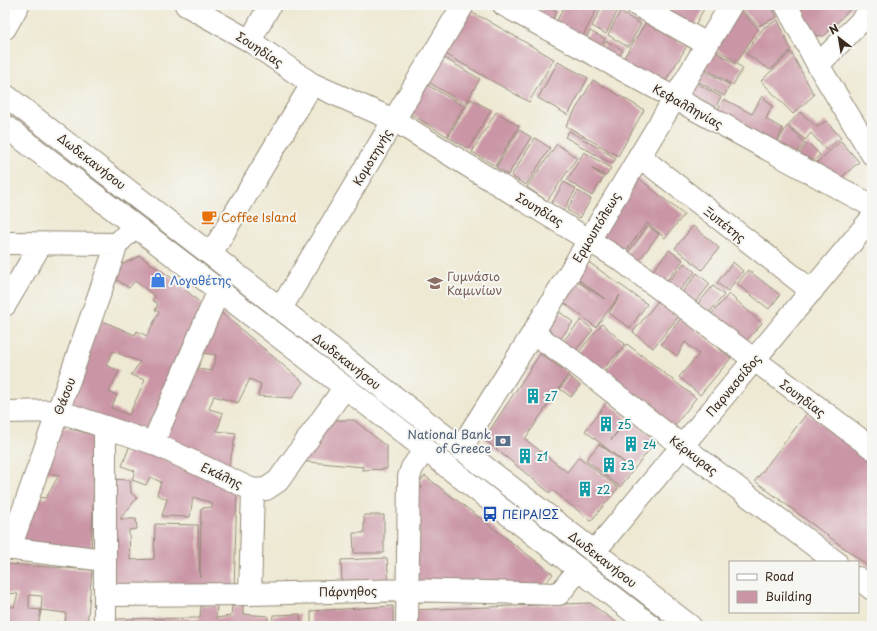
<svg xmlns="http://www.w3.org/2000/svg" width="877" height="631" font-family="'Playpen Sans',sans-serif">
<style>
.building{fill:#ca96a6;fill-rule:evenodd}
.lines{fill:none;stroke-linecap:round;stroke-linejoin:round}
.minor-casing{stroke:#948a78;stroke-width:24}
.minor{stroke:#fff;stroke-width:22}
.labels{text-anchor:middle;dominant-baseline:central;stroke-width:4;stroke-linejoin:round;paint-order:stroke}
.street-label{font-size:12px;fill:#3b2a1e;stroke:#f6f6f2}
.food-label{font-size:12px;fill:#c56008;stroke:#f6f6f2;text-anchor:start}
.education-label{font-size:12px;fill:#785e54;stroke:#f6f6f2;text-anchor:start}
.shop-label{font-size:12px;fill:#366cbe;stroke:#f6f6f2;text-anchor:start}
.culture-label{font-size:12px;fill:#0d838f;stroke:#f6f6f2;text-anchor:start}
.service-label{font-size:12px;fill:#4e5e75;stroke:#f6f6f2;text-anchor:end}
.transit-label{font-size:12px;fill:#164399;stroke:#f6f6f2;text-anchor:start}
</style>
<rect width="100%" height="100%" fill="#f6f6f2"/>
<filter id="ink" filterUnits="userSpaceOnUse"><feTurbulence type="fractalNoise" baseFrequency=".025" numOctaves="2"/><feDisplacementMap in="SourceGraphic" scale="8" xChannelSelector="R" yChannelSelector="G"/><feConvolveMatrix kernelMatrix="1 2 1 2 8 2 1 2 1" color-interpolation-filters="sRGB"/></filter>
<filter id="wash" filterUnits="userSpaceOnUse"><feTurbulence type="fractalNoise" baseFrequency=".012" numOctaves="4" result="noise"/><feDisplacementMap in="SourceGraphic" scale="16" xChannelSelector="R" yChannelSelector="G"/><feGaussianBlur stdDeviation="0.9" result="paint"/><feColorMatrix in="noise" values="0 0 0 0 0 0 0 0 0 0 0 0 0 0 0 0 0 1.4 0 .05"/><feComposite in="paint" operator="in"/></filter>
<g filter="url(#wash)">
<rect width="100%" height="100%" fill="#eee9d3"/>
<g id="blocks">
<path class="building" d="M544,5L557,11L549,26L537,19Z
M565,5H599L580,42L553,28Z
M603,5L617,12L606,34L592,26Z
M673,5H706L694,27L668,13Z
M735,5L758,29L737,62L711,46Z
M738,5H771L777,17L758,26Z
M794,5H854L824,36L812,35Z
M468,11L485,19L554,59L529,102L442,52Z
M620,12L641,24L628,47L608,35Z
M778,20L791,50L770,70L745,53L764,27Z
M646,22L687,46L661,88L620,64Z
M590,31L605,39L597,52L583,44Z
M606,41L623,50L616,62L600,53Z
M709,48L743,68L733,85L699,65Z
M791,52L814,95L793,114L761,81Z
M441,56L480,79L465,104L426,81Z
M558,62L588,78L568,115L538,98Z
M698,67L730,85L724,96L692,78Z
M690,79L721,97L710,117L679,98Z
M593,80L644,110L618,156L566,126Z
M424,83L464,106L447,136L407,112Z
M762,96L772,106L766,119L783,129L772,149L713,117L724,99L752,114Z
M470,99L491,110L469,149L448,137Z
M496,112L519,126L495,166L472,152Z
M800,112L817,127L826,121L841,138L826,150L811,133L805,140L788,125Z
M787,126L805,143L791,159L774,149Z
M519,130L531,137L508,175L496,167Z
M569,131L616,158L612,164L565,137Z
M535,138L550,148L526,185L511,176Z
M841,141L859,162L833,185L809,169Z
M808,143L820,155L806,167L792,160Z
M557,144L577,158L547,201L527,187Z
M584,152L611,168L606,176L591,168L604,177L592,196L567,180Z
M636,176L684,215L665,238L647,223L621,258L593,238Z
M564,182L576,189L563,211L551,204Z
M578,191L591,199L580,218L567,210Z
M648,226L659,234L634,267L623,259Z
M693,226L719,248L702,270L675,248Z
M669,250L683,260L661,288L648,277Z
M140,256L169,276L203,305L146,437L65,407L98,319L135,335L137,331L147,336L159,312L155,310L158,304L152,300L155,296L135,281L129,288L108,274L110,270ZM113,351L140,362L131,375L145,380L129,415L111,408L117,395L109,392L119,371L106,365Z
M587,261L647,304L630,328L609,313L620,295L596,327L563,302L575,280L605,299L575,277Z
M733,262L743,271L728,291L717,283Z
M684,263L695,272L674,297L663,288Z
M748,270L780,295L769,309L737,284Z
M697,273L710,284L690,309L677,299Z
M713,286L724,295L704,319L693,309Z
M729,294L762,323L739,349L706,320Z
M658,301L678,317L653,348L633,332Z
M217,309L303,382L292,398L258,396L261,384L250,379L238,403L214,396L209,409L223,413L217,431L236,433L228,471L157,441L190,368L212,371L216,355L196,352Z
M558,311L573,322L556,345L540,333Z
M681,318L731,358L700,395L679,377L699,354L685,342L677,356L661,344Z
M581,320L593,330L569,358L557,348Z
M602,324L625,344L596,378L573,359Z
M627,344L696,398L670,432L601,378Z
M540,354L569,373L525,439L567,472L579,457L618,488L591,521L552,490L550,493L484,439Z
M569,376L580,385L571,397L560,389Z
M607,402L627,418L611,440L629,418L656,441L620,487L586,460L599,444L625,463L585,431Z
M807,413L872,462V569L755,481Z
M330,420H354L387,447V469L362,470L363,467L299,461Z
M61,427L96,435L91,553L17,545L36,497L46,498L59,475L44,473Z
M130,445L237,488L234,590L107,593L108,479L130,480L131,493L137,498L120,519H136L137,529L129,530L130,560L154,559L155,524L198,525L200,577L201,508L212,507V503L193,497L190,517L162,516L167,499L157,495L161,482L150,477L146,485L132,480L135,471L122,466Z
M425,476L553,574L538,592L408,588L409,494Z
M364,515H384V553H354L353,533H364Z
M387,558L389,584H342L341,560Z
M8,564L92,570L87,626H55L56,622L65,623L66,613L41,610L42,596L29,595V609L41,610L38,626H5V606L14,607L18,594L5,593V566Z
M590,603L621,626H410L411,610Z
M217,605L216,618L231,616L232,606H243V614L268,616V626H110V619L200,618L201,606Z
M393,606V626H311V611Z
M300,614L301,626H272L273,615Z"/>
</g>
</g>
<g filter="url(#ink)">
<use href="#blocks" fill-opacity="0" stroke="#948a78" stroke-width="1"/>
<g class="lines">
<defs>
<path id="minor" d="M186,5L250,41L312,84L394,120L621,260L872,448
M504,5L872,206
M637,5L707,44
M786,5L818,65L872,154
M5,28L18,5
M250,41L270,5
M818,65L872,10
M5,95L690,626
M5,126L390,422L651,626
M639,156L812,291
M5,243L117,244L126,235
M211,254L312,84
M5,305L41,244
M281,308L463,5
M533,333L569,358L682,446L836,562
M5,412L58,411L153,443L253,490L266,489L278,481L345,387
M105,428V626
M153,443L219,290
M462,450L469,435L533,333L731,5
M5,548L105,560
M10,548L117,244
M594,552L872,218
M858,578L872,589
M250,594L253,490
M105,595L250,594L407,590L559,594L579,569
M407,626L409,477L412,468L425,449"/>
</defs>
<use href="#minor" class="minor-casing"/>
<use href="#minor" class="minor"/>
</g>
</g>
<defs>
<symbol id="cafe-bare" viewBox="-9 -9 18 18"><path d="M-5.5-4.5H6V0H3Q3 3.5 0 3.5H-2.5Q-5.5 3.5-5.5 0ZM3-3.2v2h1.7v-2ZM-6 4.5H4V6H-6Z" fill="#e8710a" stroke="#f6f6f2" stroke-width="2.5" paint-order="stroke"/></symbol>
<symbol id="shop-bare" viewBox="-9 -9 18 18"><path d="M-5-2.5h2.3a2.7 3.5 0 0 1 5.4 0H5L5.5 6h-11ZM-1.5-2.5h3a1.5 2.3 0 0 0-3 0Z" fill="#3f7fe0" stroke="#f6f6f2" stroke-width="2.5" paint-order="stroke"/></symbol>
<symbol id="school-bare" viewBox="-9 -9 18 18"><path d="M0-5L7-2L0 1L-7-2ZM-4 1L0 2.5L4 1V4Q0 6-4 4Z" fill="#8d6e63" stroke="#f6f6f2" stroke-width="2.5" paint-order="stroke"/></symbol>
<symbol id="building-bare" viewBox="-9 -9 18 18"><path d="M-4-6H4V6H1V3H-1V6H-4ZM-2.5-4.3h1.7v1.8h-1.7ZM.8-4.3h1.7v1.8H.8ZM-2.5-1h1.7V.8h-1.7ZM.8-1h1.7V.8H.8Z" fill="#0f9aa8" stroke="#f6f6f2" stroke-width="2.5" paint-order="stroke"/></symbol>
<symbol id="bank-bare" viewBox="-9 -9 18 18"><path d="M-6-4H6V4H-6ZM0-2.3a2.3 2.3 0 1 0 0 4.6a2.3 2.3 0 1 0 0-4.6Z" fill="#5c6f8a" stroke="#f6f6f2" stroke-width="2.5" paint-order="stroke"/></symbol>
<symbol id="bus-bare" viewBox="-9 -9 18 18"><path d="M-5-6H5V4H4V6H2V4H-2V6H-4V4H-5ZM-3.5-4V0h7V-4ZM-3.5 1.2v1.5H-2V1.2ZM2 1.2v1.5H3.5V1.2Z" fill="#1a4fb4" stroke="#f6f6f2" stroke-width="2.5" paint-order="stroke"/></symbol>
</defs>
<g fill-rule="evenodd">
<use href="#cafe-bare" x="198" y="206" width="22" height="22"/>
<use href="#shop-bare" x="147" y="269" width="22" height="22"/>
<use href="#school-bare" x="424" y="272" width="22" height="22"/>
<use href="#building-bare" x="522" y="385" width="22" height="22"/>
<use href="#building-bare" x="595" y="413" width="22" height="22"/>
<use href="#bank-bare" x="492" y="430" width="22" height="22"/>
<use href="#building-bare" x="620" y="433" width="22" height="22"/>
<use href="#building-bare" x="514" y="445" width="22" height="22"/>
<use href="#building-bare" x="598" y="454" width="22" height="22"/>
<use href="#building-bare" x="574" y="478" width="22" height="22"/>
<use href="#bus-bare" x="479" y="503" width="22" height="22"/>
</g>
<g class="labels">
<g class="street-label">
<text transform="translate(260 49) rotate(33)">Σουηδίας</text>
<text transform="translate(688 106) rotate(29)">Κεφαλληνίας</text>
<text transform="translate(372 157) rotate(-59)">Κομοτηνής</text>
<text transform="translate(92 161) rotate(38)">Δωδεκανήσου</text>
<text transform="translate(540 209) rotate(31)">Σουηδίας</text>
<text transform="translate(725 224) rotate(38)">Ξυπέτης</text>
<text transform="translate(596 227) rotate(-59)">Ερμουπόλεως</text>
<text transform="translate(347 361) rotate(38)">Δωδεκανήσου</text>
<text transform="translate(733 385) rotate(-50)">Παρνασσίδος</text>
<text transform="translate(64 396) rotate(-69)">Θάσου</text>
<text transform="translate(803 398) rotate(37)">Σουηδίας</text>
<text transform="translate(694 455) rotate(37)">Κέρκυρας</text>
<text transform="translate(222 475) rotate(25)">Εκάλης</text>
<text transform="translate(603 559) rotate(38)">Δωδεκανήσου</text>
<text transform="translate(348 591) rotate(-1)">Πάρνηθος</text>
</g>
<g class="food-label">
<text x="221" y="217">Coffee Island</text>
</g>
<g class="education-label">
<text x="447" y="276">Γυμνάσιο<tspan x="447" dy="14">Καμινίων</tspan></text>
</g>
<g class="shop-label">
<text x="170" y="280">Λογοθέτης</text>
</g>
<g class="culture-label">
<text x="545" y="396">z7</text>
<text x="618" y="424">z5</text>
<text x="643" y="444">z4</text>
<text x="537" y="456">z1</text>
<text x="621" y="465">z3</text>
<text x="597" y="489">z2</text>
</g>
<g class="service-label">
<text x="491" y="434">National Bank<tspan x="491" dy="14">of Greece</tspan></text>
</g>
<g class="transit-label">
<text x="502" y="514">ΠΕΙΡΑΙΩΣ</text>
</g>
</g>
<rect width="877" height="631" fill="none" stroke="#f6f6f2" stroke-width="20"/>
<rect x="729" y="561" width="130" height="52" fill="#f6f6f2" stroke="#aba49d"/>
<rect x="737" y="574" width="20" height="6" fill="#ffffff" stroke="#aba49d"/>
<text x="765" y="581" font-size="12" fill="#3b2a1e">Road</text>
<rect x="737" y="591" width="20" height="12" fill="#ca96a6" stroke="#aba49d"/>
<text x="765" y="601" font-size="12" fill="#3b2a1e">Building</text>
<g transform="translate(839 38) rotate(329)" stroke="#f6f6f2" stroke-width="3" paint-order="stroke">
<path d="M0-3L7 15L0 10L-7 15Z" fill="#3b2a1e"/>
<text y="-6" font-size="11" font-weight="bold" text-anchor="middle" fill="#3b2a1e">N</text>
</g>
</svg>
